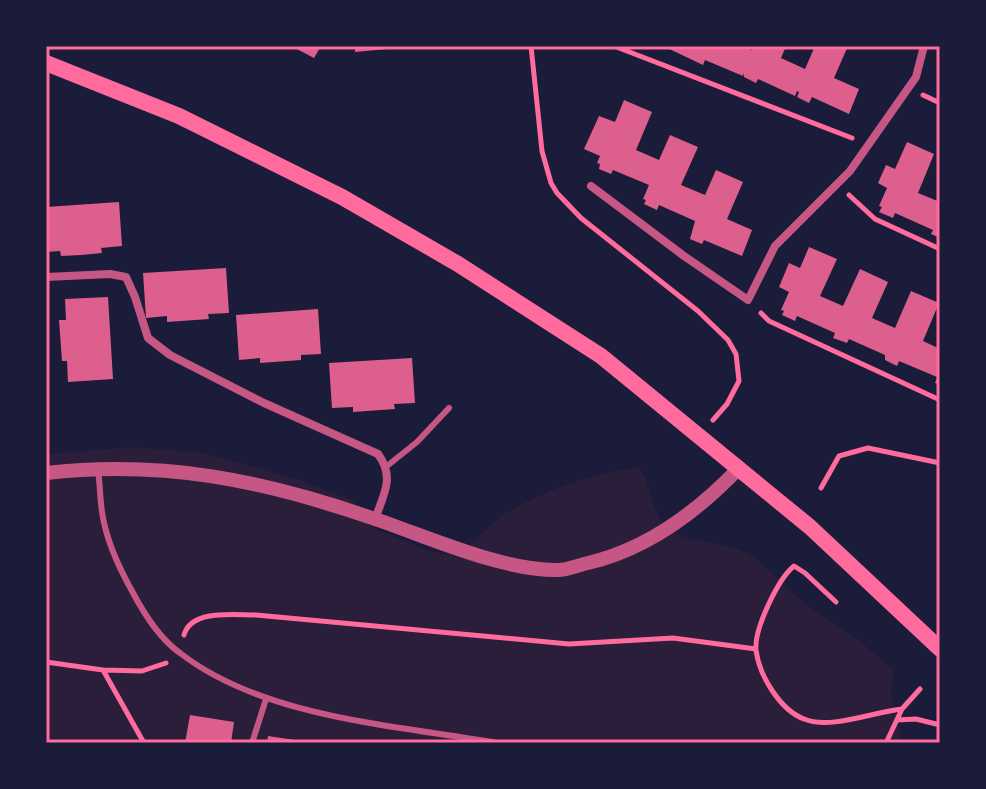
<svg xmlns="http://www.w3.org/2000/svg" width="986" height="789" font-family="'PT Sans Narrow',sans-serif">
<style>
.green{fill:#2a1e3b}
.building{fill:#dd5f8e}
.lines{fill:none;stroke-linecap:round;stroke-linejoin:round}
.path{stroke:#ff6b9d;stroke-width:5}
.service{stroke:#c65784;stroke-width:6}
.minor{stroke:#c65784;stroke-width:8}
.tertiary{stroke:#c65784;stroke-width:14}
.secondary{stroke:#ff6b9d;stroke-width:16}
.neatline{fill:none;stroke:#ff6b9d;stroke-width:3}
</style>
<rect width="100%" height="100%" fill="#1b1b3a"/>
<path class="green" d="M134,447L204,453L300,480L354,501C355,506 355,514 359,518C365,527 436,556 448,554C471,552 488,523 507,512C548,490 595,471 640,468C652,485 652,515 668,528C689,545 725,540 750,555C770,568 786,589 806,604C836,626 868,644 894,671L891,693L903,743H46V454Z"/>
<path class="building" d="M291,46H321L314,58Z
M355,46H398V48L355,52Z
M663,46H742L752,50L754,46H786L781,58L805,69L815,46H848L834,78L859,89L849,114L812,97L809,103L797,97L799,92L797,91L795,96L758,79L756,83L744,77V73L743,76L705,60L703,65Z
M624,100L652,112L636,150L659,160L670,135L698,147L681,185L705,195L716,170L743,182L727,219L752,230L742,256L704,240L702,244L690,239L695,221L659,205L657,210L644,204L646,200L643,199L649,185L613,170L611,174L599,169L600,164L597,163L600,156L584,149L599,116L615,122Z
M907,142L934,154L918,193L940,202V238L931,234L933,230L895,213L893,218L879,212L882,207L879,206L887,188L878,183L886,165L895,169Z
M119,202L122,246L101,248L102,253L81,255L61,256L60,251L46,252V207Z
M809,247L837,259L820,296L843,306L860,269L888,282L872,318L895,328L911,291L939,303L923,341L940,349V385L935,383L937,377L899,361L897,366L885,360V355L849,339L847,343L833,338L835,333L797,316L795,321L782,315L784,311L781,310L789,292L779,287L789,263L800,268Z
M226,268L229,313L208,314L209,319L167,322V316L146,318L143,273Z
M108,297L113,379L68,382L67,361H62L59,320H66L65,299Z
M318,309L321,354L301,355V360L260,363V358L239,360L236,315Z
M412,358L415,403L394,404L395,409L353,412V407L332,408L329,363Z
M190,715L234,722L231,743H185Z
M268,736L295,740V743H267Z"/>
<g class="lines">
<path class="path" d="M531,46L542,151L551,183L557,193L581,218L698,311L728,340L736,354L739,381L727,404L713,420
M614,46L852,138
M923,95L940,103
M849,195L875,219L940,249
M761,313L769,321L940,400
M821,488L839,456L868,448L940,463
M836,602L805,573L794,566C778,579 754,629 756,650C759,675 780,710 804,719C830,730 873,712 902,709
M184,635C191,609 234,615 256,615L569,644L673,638L756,649
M46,662L103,670L144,743
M103,670L142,671L166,663
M897,720L916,719L940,725
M886,743L902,709L920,689"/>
<path class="service" d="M387,466L417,442L449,408
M98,470C100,484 100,498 102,512C106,540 118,566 132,591C143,612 160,639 180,653C264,718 394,725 497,743
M252,743L266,699"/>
<path class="minor" d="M591,186L684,256L748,300L775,246L850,171L916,77L924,46
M46,277L110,274L126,277L135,297L148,338L170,355L264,403L378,454C395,477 384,494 375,519"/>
<path class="tertiary" d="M46,473C164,460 262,480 372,518C426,536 502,571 558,570C568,570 578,565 588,563C648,549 697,512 739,468"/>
<path class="secondary" d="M46,63L179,116L342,197L458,264L601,356L810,527L940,649"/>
</g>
<rect width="986" height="789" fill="none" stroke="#1b1b3a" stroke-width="96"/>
<rect x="48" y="48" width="890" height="693" class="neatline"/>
</svg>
